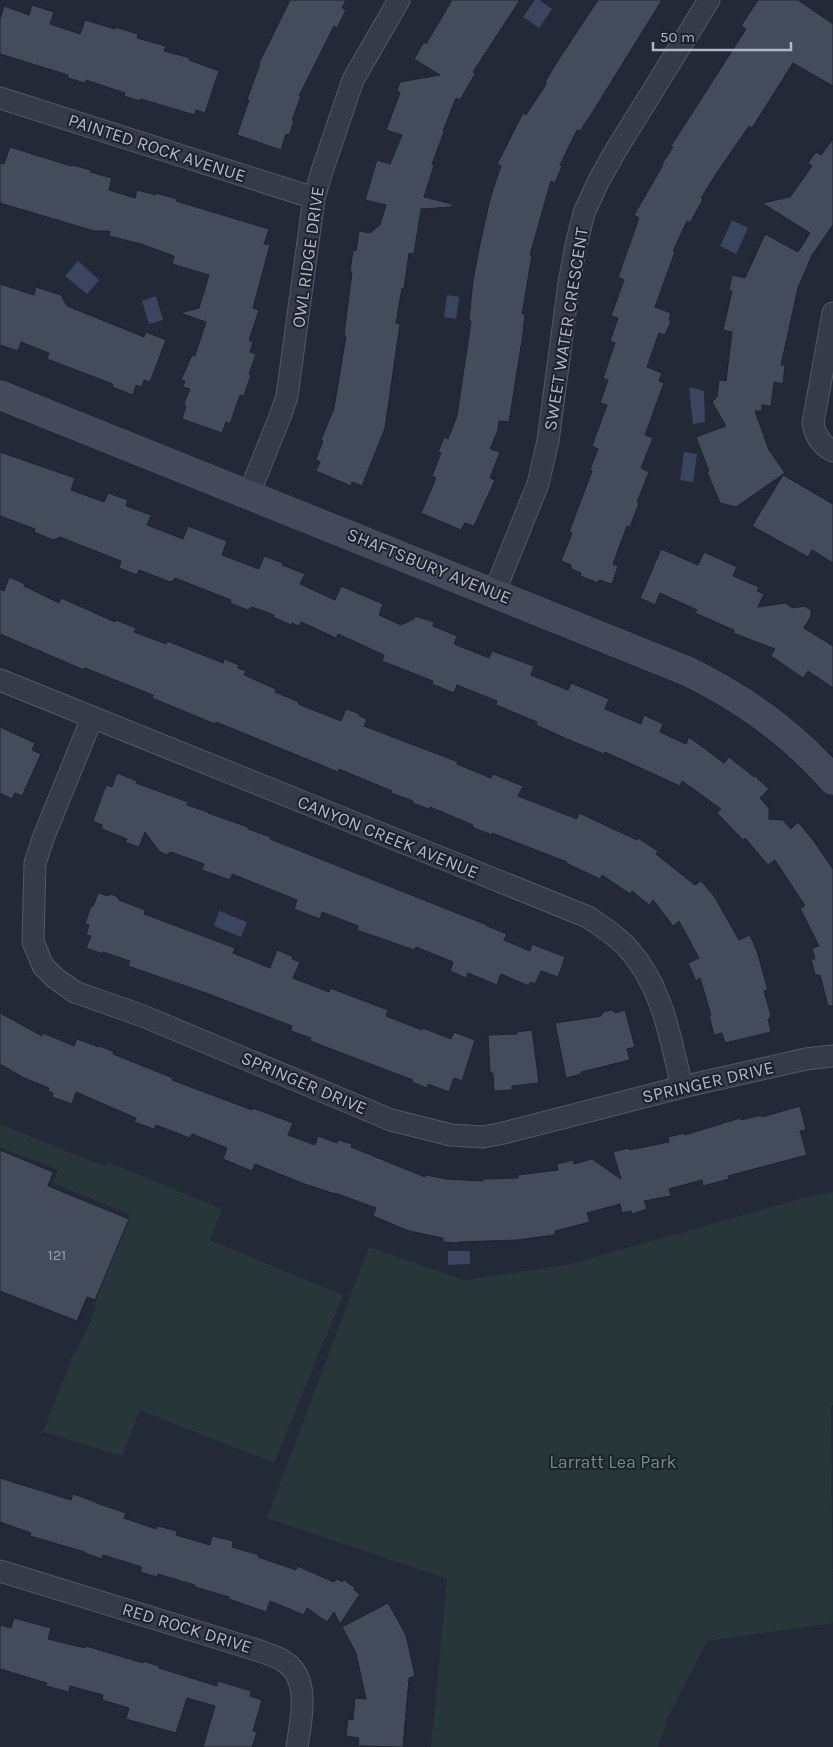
<svg xmlns="http://www.w3.org/2000/svg" width="833" height="1747" font-family="Karla,sans-serif">
<style>
.green{fill:#263639}
.water{fill:#3a455f}
.building{fill:#444c5c;stroke:#1e232e}
.lines{fill:none;stroke-linecap:round;stroke-linejoin:round}
.street-casing{stroke:#545965;stroke-width:23}
.secondary-casing{stroke:#545965;stroke-width:29}
.street{stroke:#363b48;stroke-width:21}
.secondary{stroke:#454a5a;stroke-width:28}
.labels{text-anchor:middle;dominant-baseline:central;stroke-width:4;stroke-linejoin:round;paint-order:stroke}
.number-label{font-size:15px;fill:#969caa}
.street-label{font-size:18px;fill:#b1b6c4;stroke:#1c212c}
.park-label{font-size:18px;fill:#6b9279;stroke:#1c212c}
</style>
<rect width="100%" height="100%" fill="#232937"/>
<path class="green" d="M0,1124L106,1167L108,1162L222,1209L210,1240L343,1295L274,1463L140,1410L122,1456L43,1432L71,1360L89,1325L96,1306L94,1305L130,1215L53,1183L58,1170L0,1147Z
M833,1192V1405L831,1406L833,1623L707,1641L667,1720L658,1747H431L447,1579L267,1518L369,1247L464,1280L566,1265L807,1197Z"/>
<path class="water" d="M535,0H539L552,9L539,28L523,17Z
M732,220L748,228L736,254L720,246Z
M78,261L99,280L87,294L65,276Z
M447,295L459,297L456,319L444,317Z
M156,296L163,320L149,324L142,301Z
M689,387L704,391L705,422L693,424Z
M684,452L697,454L693,482L680,480Z
M219,911L247,922L241,937L214,926Z
M448,1251H470V1264L448,1265Z"/>
<path class="building" d="M290,0H346L342,8L346,10L337,28L334,26L299,96H301L292,120L294,121L289,135L286,134L281,150L237,135L249,100L247,99L260,64L259,63Z
M452,0H520L473,72L475,74L460,100L456,98L443,131L444,132L432,164L434,165L424,197L452,204V207L421,209L414,254L409,253L404,289L402,288L396,323L400,324L385,428L362,486L352,482L351,486L316,471L320,462L316,459L323,441L321,440L334,408L346,336L344,335L352,272H350L353,250L356,251L359,231L370,233L380,225L386,205L365,200L377,160L390,164L402,135L386,130L400,93L397,90L400,82L440,75L414,59L424,42L426,44Z
M598,0H662L592,113L580,131L577,130L560,165L562,166L555,183L551,181L530,255H532L522,314H525L523,334L509,422L499,421L498,430L490,449L500,452L490,478L495,480L474,526L465,523L461,530L421,513L436,478L432,476L441,453L438,452L444,437L448,439L457,416L471,321L469,320L473,280L480,244L490,199L501,166L497,164L523,113L526,115L547,83L545,82L559,59Z
M758,0H798L833,24V86L793,63L752,128L749,126L716,174L701,198L703,199L690,223L687,221L673,251L675,252L655,307L671,313L669,320L671,321L665,335L659,333L647,367L662,373L659,381L664,383L645,435L653,438L641,468L649,472L637,502L639,503L630,527L627,526L613,564L618,566L612,584L599,580L598,583L580,576L581,573L571,569V565L561,561L572,533L569,532L592,471L590,470L598,449L592,446L607,405L600,403L608,380L603,378L615,343L610,341L618,318L611,316L624,280L618,277L639,218L634,215L663,165L662,164L673,147L671,146L746,29L741,26Z
M32,5L54,12L50,24L80,34L85,20L115,29V27L138,34L137,38L166,46L164,51L190,58L189,60L219,71L205,113L196,110L195,115L141,99L140,101L124,96L125,93L86,80L85,83L68,78V75L0,54V19L4,6L29,15Z
M833,139V225L812,255L798,288L781,365H785L783,384L774,382L771,406L762,405V411H755L769,450L785,473L736,507L720,503L707,472L709,471L696,437L726,426L712,402L717,397L719,380L726,381L732,332L723,330L732,291L729,290L732,275L745,278L765,234L798,252L810,233L762,203L790,197L812,166L808,163L816,152L821,155Z
M10,147L71,166L72,165L91,170L90,172L112,178L109,190L135,198L137,190L156,195V193L177,199L176,201L269,229L264,244L270,245L253,308L259,310L249,340L253,342L250,352L256,354L249,374L251,375L244,396L240,395L230,424L226,422L222,433L182,419L186,407L184,403L190,389L183,387L185,381L181,380L192,355L195,356L206,322L180,313L199,308L209,275L172,264L174,256L141,244L109,236L110,231H94L0,203V163L4,164Z
M0,284L34,295L36,287L61,295L67,306L82,312L144,337L146,332L166,340L150,382L144,380L142,387L136,385L133,395L112,387L113,384L47,359L49,353L21,342L18,351L0,345Z
M0,452L75,478L71,490L104,502L108,493L128,500L126,506L151,515L147,525L183,539L188,526L227,541L222,555L259,569L264,556L283,563L282,565L305,574L300,584L335,600L341,586L383,604L379,615L401,625L414,619L415,616L434,622L433,626L457,636L454,644L489,658L492,651L534,666L531,675L568,690L571,683L609,699L605,709L641,724L644,715L663,724L660,732L686,744L689,737L724,763L729,757L754,777L755,776L769,789L760,798L769,808V819L783,820L791,829L798,822L813,840L833,869V1006H828L820,975H815L811,959H815L812,948L819,946L800,908L805,906L775,860L768,865L745,838L743,840L717,813L721,809L682,781L680,786L605,752L604,754L567,739L536,725L537,722L496,705L497,701L457,685L454,693L432,684L433,681L382,661L384,655L338,634L336,638L301,622L299,626L292,623L291,625L273,617L274,615L252,607L248,610L230,603L231,600L175,578L171,582L139,570L137,575L119,568L121,561L60,537L53,540L34,532L35,529L0,516Z
M783,475L833,504V563L812,550L808,557L752,526Z
M661,549L698,565L704,552L737,567L733,576L759,587L757,591L764,594L758,607L785,603L793,608L805,606L811,610V616L804,628L833,646V688L808,671L803,678L771,656L775,649L733,633L734,630L695,613L697,610L660,593L655,605L640,598Z
M9,577L25,584L24,586L59,603L61,598L115,622L116,620L136,628L134,632L166,644L167,641L223,663L224,659L239,665L238,668L246,671L244,675L276,689L275,692L299,702L298,704L341,721L346,709L360,714L359,716L367,719L364,726L458,762L457,764L491,778L493,774L523,786L518,796L577,819L579,813L637,840L638,838L658,851L656,854L695,885L701,881L714,896L739,940L750,935L757,951L768,990L764,991L771,1016L768,1019L771,1032L725,1043L722,1033L714,1035L709,1015H711L700,978L696,981L688,963L699,958L679,921L673,926L653,900L649,905L632,891L630,894L602,875L600,879L566,863L567,862L492,833V835L472,827L473,825L430,807L429,809L412,803L413,801L391,793L392,791L339,769L338,772L248,735L216,722L215,724L152,698L153,695L85,668L84,670L0,634V589L4,591Z
M0,727L35,743L32,750L41,754L22,796L15,793L12,799L0,793Z
M117,773L137,781L136,783L188,802L187,805L208,812V813L248,827V829L271,837L270,839L487,925V926L507,934L504,940L530,951L532,944L565,957L558,977L541,971L535,984L530,982L529,986L501,974L497,985L468,973L466,978L450,971L453,962L416,947L414,950L357,930L358,926L322,912L320,919L294,909L297,900L232,874L230,880L202,870L204,864L171,852L166,855L159,851L145,832L139,847L125,842L127,839L102,829V825L93,821L106,785L112,787Z
M98,893L108,896L111,894L118,897L119,900L145,910L144,914L235,948L233,953L270,968L277,950L292,956V959L300,962L293,978L329,992L330,988L388,1010L386,1016L422,1030L423,1028L451,1039L454,1032L475,1040L462,1081L454,1078L449,1092L428,1084L427,1088L412,1082L413,1080L310,1041L311,1038L291,1031L292,1026L206,993L128,966L130,961L103,952V954L86,948L91,936L86,935L89,925L85,924L91,906L93,907Z
M612,1010L615,1013L625,1010L635,1047L627,1049L630,1060L581,1072V1074L566,1078L555,1023L601,1016L603,1012Z
M0,1013L42,1036L43,1033L74,1046L77,1039L99,1047L100,1046L114,1052L113,1054L173,1078L172,1080L252,1110L253,1108L293,1123L288,1135L315,1145L318,1136L337,1143L338,1140L352,1144L351,1147L425,1177L426,1175L446,1179L483,1181V1179L518,1178V1175L558,1170L557,1164L573,1160L574,1164L592,1159L621,1179L613,1152L629,1148V1150L669,1142L668,1137L685,1133V1135L740,1118L741,1120L762,1115V1117L800,1106L806,1130L800,1131L807,1155L728,1176L729,1179L703,1186L702,1180L669,1189L671,1196L644,1201L647,1209L632,1214L631,1211L622,1213L620,1204L587,1213L590,1222L555,1231V1235L517,1240L459,1242V1243L443,1242V1238L409,1231L373,1216L376,1208L335,1193V1194L302,1183L255,1164L252,1171L223,1159L227,1148L192,1134L190,1138L156,1125L154,1129L134,1122L136,1118L76,1092L72,1104L52,1097L53,1093L48,1091L49,1088L24,1078L0,1064Z
M532,1030L539,1083L512,1086V1090L494,1091L493,1073H490L488,1035L517,1034L516,1032Z
M0,1150L53,1172L48,1186L129,1219L95,1300L87,1297L77,1321L0,1291Z
M0,1478L71,1500L73,1494L96,1502V1503L126,1513L124,1518L156,1529L158,1526L177,1531L176,1535L210,1545L212,1536L233,1541L232,1547L259,1555L258,1557L296,1570L297,1566L334,1582L337,1579L342,1582L344,1580L355,1588L354,1590L360,1594L340,1624L334,1612L327,1622L307,1608L304,1615L270,1601L266,1612L229,1599V1597L195,1587V1585L158,1574L157,1577L140,1572L142,1567L103,1555L102,1559L85,1553V1552L30,1536L31,1533L0,1522Z
M388,1603L406,1635L415,1676L409,1678L403,1747L358,1746L359,1738L346,1736L348,1719L353,1720L355,1698L366,1699L356,1653L342,1627Z
M14,1618L51,1628L48,1639L85,1648L86,1646L143,1663V1661L159,1666V1668L217,1686L218,1681L251,1691L250,1696L262,1700L253,1731L257,1732L252,1747H203L215,1706L187,1698L176,1733L126,1719L129,1708L102,1700L103,1695L70,1686L69,1692L46,1686L47,1683L0,1669V1625L11,1628Z"/>
<g class="lines">
<defs>
<path id="street" d="M0,98L314,198
M833,313L813,423C815,435 821,445 833,451
M249,494L281,414L287,396L314,198L322,171L353,80L399,0
M494,593L538,484L548,441L569,283L576,245L584,213L599,180L616,150L709,0
M0,680L588,917C601,926 616,935 627,947C663,987 670,1037 682,1087
M92,718L44,836L35,863L33,942L43,966L55,978L75,992L143,1016L391,1120L451,1135L483,1137L504,1133L682,1087L806,1059L833,1056
M0,1571L260,1651C267,1654 275,1656 282,1660C312,1677 301,1719 297,1747"/>
<path id="secondary" d="M0,395L687,671C743,698 792,733 833,780"/>
</defs>
<use href="#street" class="street-casing"/>
<use href="#secondary" class="secondary-casing"/>
<use href="#street" class="street"/>
<use href="#secondary" class="secondary"/>
</g>
<g class="labels">
<g class="number-label">
<text x="57" y="1255">121</text>
</g>
<g class="street-label">
<text transform="translate(157 148) rotate(18)">PAINTED ROCK AVENUE</text>
<text transform="translate(308 257) rotate(-82)">OWL RIDGE DRIVE</text>
<text transform="translate(566 329) rotate(-81)">SWEET WATER CRESCENT</text>
<text transform="translate(429 566) rotate(22)">SHAFTSBURY AVENUE</text>
<text transform="translate(388 837) rotate(22)">CANYON CREEK AVENUE</text>
<text transform="translate(708 1082) rotate(-13)">SPRINGER DRIVE</text>
<text transform="translate(304 1083) rotate(23)">SPRINGER DRIVE</text>
<text transform="translate(187 1628) rotate(17)">RED ROCK DRIVE</text>
</g>
<g class="park-label">
<text x="613" y="1462">Larratt Lea Park</text>
</g>
</g>
<path d="M653 42v8h138v-8" fill="none" stroke="#b1b6c4" stroke-width="2.5"/>
<text x="660" y="42" font-size="15" fill="#b1b6c4" stroke="#1c212c" stroke-width="4" paint-order="stroke">50 m</text>
</svg>
